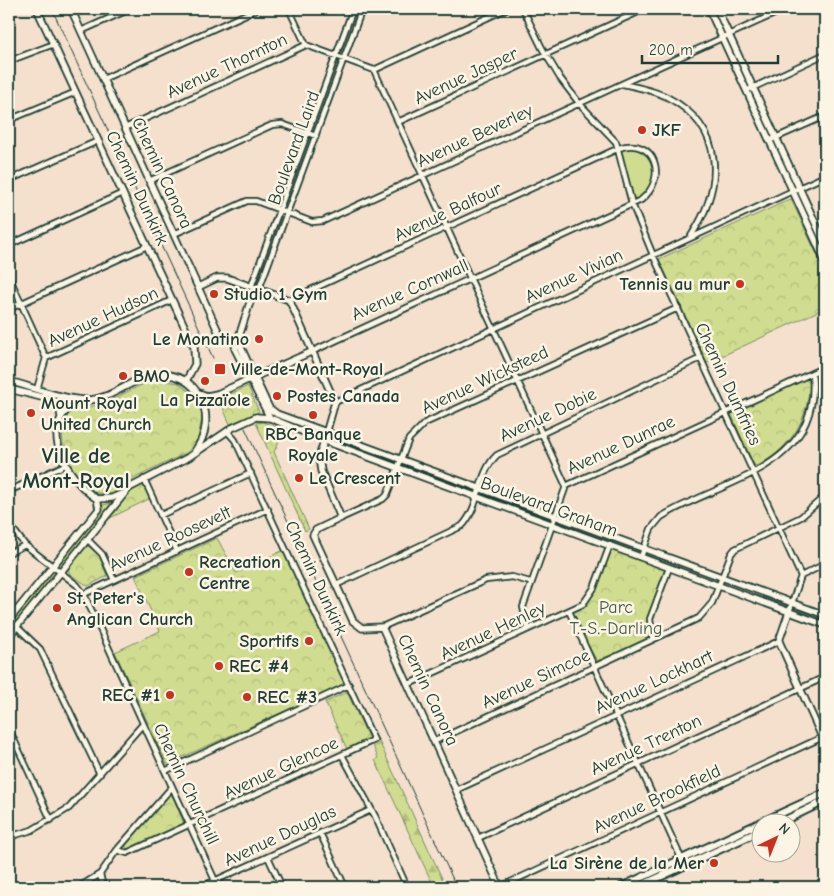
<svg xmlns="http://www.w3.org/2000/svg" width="834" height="896" font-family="'Comic Neue',sans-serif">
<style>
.green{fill:#d0dc8f;stroke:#788c62}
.forest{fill:url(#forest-firs);stroke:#788c62}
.park{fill:url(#park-crowns);stroke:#788c62}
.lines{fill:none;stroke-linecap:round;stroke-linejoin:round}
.minor-casing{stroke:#1f3d34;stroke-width:8}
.tertiary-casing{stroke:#1f3d34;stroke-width:9}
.secondary-casing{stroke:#1f3d34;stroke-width:10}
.minor{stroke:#fcf5e5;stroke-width:4.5}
.tertiary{stroke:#fcf5e5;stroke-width:5.5}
.secondary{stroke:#fcf5e5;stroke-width:6}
.tram{stroke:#1f3d34;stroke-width:1}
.tertiary-bridge-casing{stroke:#1f3d34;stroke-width:9;stroke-linecap:butt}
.tertiary-bridge{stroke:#fcf5e5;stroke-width:5.5}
.poi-dot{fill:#c8321e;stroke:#fcf5e5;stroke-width:2}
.labels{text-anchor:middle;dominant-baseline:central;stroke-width:5;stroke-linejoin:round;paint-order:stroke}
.street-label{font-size:18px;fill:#1f3d34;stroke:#fcf5e5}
.poi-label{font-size:18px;font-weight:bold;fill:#1f3d34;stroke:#fcf5e5;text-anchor:start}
.park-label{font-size:18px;fill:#425d46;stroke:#fcf5e5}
.district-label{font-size:22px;font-weight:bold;fill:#1f3d34;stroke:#fcf5e5}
</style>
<defs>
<pattern id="forest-firs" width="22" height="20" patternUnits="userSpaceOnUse" patternTransform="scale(1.25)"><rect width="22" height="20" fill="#d0dc8f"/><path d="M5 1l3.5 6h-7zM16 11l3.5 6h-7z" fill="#b2be7c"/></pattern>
<pattern id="park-crowns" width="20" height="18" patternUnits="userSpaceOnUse" patternTransform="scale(1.25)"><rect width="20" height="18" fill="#d0dc8f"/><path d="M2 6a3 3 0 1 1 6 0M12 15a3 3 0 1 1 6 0" fill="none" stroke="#b2be7c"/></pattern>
</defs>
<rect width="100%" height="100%" fill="#f5e0ce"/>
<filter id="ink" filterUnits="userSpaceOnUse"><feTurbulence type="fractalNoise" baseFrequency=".02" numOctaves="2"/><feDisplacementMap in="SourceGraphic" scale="10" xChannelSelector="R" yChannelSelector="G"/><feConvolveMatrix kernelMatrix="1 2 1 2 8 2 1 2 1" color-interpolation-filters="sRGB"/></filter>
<g filter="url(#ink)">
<path class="green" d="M627,145L645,151L656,167L653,188L632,204L619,148Z
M112,503L62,565H59V562L101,510L103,505Z
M54,571L55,574L9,631V625L51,572Z"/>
<path class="forest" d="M378,739L446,887H434L375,760L378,758L371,742Z"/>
<path class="park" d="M791,199L825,272V308L707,363L659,259Z
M805,379L810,383C807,422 792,445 759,466L754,465L731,414Z
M159,380L179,383L196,397L203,413L198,438L188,452L135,478L112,494L96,493C73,475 54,447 66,416C75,406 86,408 98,405C119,399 137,383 159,380Z
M248,386L259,412L230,424L219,399Z
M263,422L284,430L274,452L309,529L305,531L256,423Z
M144,479L153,497L100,523L129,488Z
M217,538L236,573L284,550L345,684L167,764L115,652L160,631L135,576Z
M610,545L669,568L650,619L653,639L597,661L569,611L587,600Z
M88,546L99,555L107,576L88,586L70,574L68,569L84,547Z
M347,692L369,739L347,749L325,702Z
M168,794L173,797L184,824L129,850L126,848V845Z"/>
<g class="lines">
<defs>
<path id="minor" d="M289,9L306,45
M523,9L542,48L560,78L579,103L616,142L632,204L653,255L801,576
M81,31L130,9
M9,61L54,44
M374,70L566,486
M103,79L257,9
M622,84C637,87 653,90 667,97C726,128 724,186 691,236
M750,89L825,54
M9,120L76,92
M398,122L636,13L640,9
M125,128L306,45L374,70L506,9
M773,139L825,116
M9,180L98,141
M149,181L272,125L282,124L316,136
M174,234L247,201H256L312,222L323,221L785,9
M9,245L123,193
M9,277L46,358L37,389
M251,287L353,9
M259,289L362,9
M289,300L619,148C655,136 669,178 641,200L311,352
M9,309L147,246
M46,358L172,300
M335,402L825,176
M144,479L177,551
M9,491L65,465
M161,515L251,473
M341,518L383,499L387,495L409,439L425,423L678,308
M9,524L25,545L77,585L84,594L218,887
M87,539L102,554L114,580
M9,553L25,545
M641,557L651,529L661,517C723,479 823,469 812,373
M336,585L462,526C481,506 477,474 497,455L701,358
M84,594L268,509
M569,611L682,860
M789,612L801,576L825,564
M16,626L40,649L100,774
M382,627L486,580L512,577L530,582
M528,628L523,607L566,486L825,367
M653,639L650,619L669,568
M409,684L583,604L594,588L610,545
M9,729L51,820
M435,741L699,618L712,603L731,554L735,549L801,517L825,496
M342,755L375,816L407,887
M165,771L349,685
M456,790L779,641
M320,833L345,887
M9,837L32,830L69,808L143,724
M478,838L825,677
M117,850L127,853L374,740L235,440L227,431
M268,857L282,887
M100,874L103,887
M79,887L100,874L117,850L172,787
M201,887L371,810
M500,887L825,736"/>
<path id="tertiary" d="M37,9L194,347L195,364L186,381
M71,9L218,331L224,337L237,339
M709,9L825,261
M717,9L825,244
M198,287L217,278H227L289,300L292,306L335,402L319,458L321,471L341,518L316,530L313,535L353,621L362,628L382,627L500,887
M259,289L252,296L235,349L270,418
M237,339L269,408L277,414L825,615
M9,381C32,387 64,400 87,400C112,400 131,378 155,375C199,369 220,418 195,451
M241,383L311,352
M9,389L53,400L59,405L61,417
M199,393L207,396L217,394
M87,401C79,403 71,405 66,411C41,438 73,484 97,499L112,498L121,494
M256,417L270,418L328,442L825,625
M789,612L779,641L825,744
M9,620L99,509L97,499
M9,636L129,488L189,457L232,428"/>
<path id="secondary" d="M777,824L825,801
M621,887L825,793
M638,887L762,830"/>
</defs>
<use href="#minor" class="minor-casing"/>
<use href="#tertiary" class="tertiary-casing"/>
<use href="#secondary" class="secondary-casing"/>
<use href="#minor" class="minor"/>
<use href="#tertiary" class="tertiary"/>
<use href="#secondary" class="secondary"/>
<path class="tram" d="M52,9L213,358
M245,428L456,886"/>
<defs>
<path id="tertiary-bridge" d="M217,394L241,383
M232,428L256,417"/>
</defs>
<use href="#tertiary-bridge" class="tertiary-bridge-casing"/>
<use href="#tertiary-bridge" class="tertiary-bridge"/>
</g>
</g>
<g class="poi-dot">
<circle cx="642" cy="130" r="5"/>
<circle cx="740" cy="284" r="5"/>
<circle cx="214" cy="294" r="5"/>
<circle cx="259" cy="339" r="5"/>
<rect x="214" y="363" width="12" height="12" rx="2.5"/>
<circle cx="123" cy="376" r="5"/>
<circle cx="205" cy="381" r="5"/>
<circle cx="277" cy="396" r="5"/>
<circle cx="31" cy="413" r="5"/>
<circle cx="313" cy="415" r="5"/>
<circle cx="299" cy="478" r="5"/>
<circle cx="189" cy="572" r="5"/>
<circle cx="57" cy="608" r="5"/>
<circle cx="309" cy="641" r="5"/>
<circle cx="219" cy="666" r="5"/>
<circle cx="170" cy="695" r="5"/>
<circle cx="247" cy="697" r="5"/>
<circle cx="714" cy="863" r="5"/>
</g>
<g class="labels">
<g class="street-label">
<text transform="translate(227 66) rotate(-25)">Avenue Thornton</text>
<text transform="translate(466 76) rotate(-25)">Avenue Jasper</text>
<text transform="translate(475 136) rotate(-25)">Avenue Beverley</text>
<text transform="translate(294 148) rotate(-70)">Boulevard Laird</text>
<text transform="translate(162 173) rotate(65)">Chemin Canora</text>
<text transform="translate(137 188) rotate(65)">Chemin Dunkirk</text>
<text transform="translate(448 212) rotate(-25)">Avenue Balfour</text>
<text transform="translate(574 276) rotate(-25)">Avenue Vivian</text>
<text transform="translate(410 290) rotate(-24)">Avenue Cornwall</text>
<text transform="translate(103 317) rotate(-25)">Avenue Hudson</text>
<text transform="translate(485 380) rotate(-25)">Avenue Wicksteed</text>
<text transform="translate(728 384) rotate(65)">Chemin Dumfries</text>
<text transform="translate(548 415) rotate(-25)">Avenue Dobie</text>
<text transform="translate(621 445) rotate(-25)">Avenue Dunrae</text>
<text transform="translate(549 507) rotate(20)">Boulevard Graham</text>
<text transform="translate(170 539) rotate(-25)">Avenue Roosevelt</text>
<text transform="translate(316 578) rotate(65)">Chemin Dunkirk</text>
<text transform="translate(493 631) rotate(-25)">Avenue Henley</text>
<text transform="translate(536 679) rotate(-25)">Avenue Simcoe</text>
<text transform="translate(654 682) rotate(-25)">Avenue Lockhart</text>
<text transform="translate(428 690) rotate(65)">Chemin Canora</text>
<text transform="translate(646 745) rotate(-25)">Avenue Trenton</text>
<text transform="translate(281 768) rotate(-25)">Avenue Glencoe</text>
<text transform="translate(186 784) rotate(65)">Chemin Churchill</text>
<text transform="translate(657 799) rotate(-25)">Avenue Brookfield</text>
<text transform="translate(280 836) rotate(-25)">Avenue Douglas</text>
</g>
<g class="poi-label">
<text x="652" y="130">JKF</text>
<text x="730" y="284" text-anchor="end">Tennis au mur</text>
<text x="224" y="294">Studio 1 Gym</text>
<text x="249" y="339" text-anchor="end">Le Monatino</text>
<text x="231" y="369">Ville-de-Mont-Royal</text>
<text x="133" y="376">BMO</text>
<text x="287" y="396">Postes Canada</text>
<text x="205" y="400" text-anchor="middle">La Pizzaïole</text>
<text x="41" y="403">Mount Royal<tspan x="41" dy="21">United Church</tspan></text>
<text x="313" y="434" text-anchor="middle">RBC Banque<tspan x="313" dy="21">Royale</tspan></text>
<text x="309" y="478">Le Crescent</text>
<text x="199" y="562">Recreation<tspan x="199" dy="21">Centre</tspan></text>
<text x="67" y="598">St. Peter's<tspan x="67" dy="21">Anglican Church</tspan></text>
<text x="299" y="641" text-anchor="end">Sportifs</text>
<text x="229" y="666">REC #4</text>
<text x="160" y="695" text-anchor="end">REC #1</text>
<text x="257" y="697">REC #3</text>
<text x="704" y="863" text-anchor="end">La Sirène de la Mer</text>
</g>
<g class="park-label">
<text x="616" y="607">Parc<tspan x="616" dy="21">T.-S.-Darling</tspan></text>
</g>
<g class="district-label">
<text x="76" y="456">Ville de<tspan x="76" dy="25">Mont-Royal</tspan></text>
</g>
</g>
<rect width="834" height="896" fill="none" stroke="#fcf5e5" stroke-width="30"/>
<rect x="15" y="15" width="804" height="866" fill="none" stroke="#1f3d34" stroke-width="2" filter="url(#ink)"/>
<g transform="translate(776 838) rotate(43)"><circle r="24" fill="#fcf5e5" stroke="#a4ab9e"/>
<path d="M0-4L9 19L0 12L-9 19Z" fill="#c8321e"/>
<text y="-8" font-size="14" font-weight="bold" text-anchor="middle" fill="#1f3d34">N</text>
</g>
<path d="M642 55v8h136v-8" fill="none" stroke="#1f3d34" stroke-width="2.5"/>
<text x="649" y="55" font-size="15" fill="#1f3d34" stroke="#fcf5e5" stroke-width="4" paint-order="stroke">200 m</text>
</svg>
